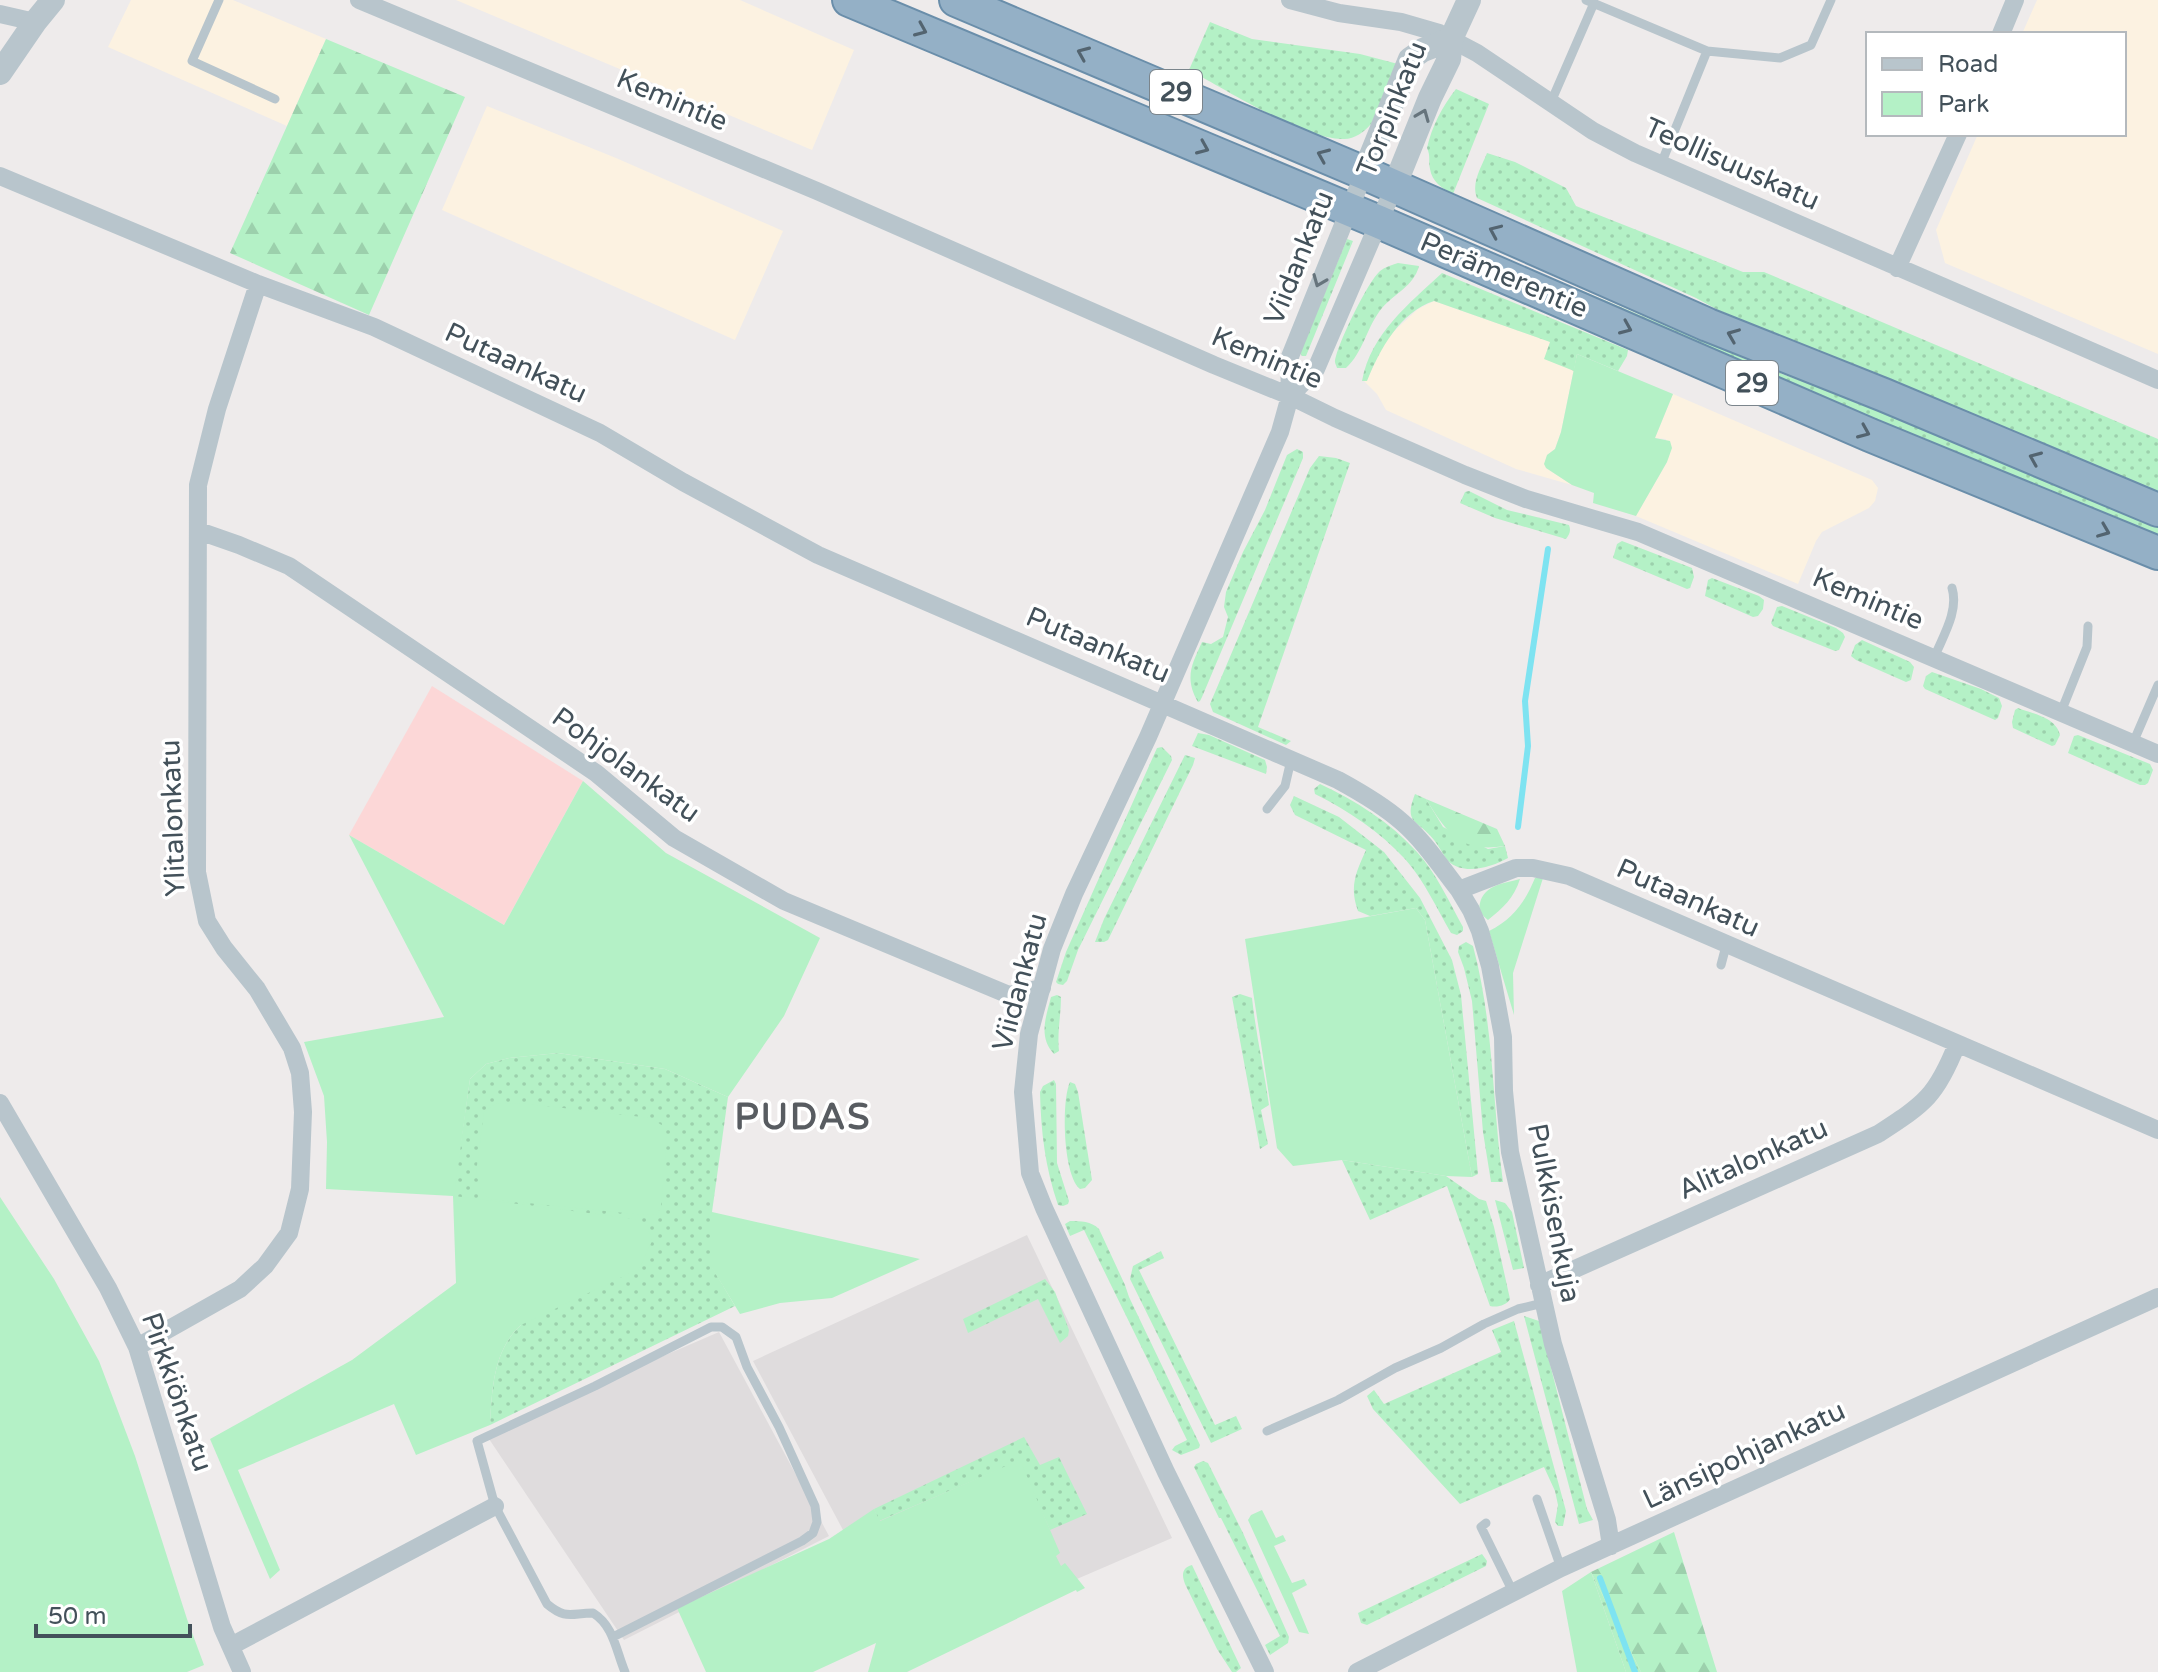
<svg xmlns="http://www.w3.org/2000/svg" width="2158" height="1672" font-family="'Varela Round',sans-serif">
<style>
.commercial{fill:#fcf2e1}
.education{fill:#dfdcdd}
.medical{fill:#fcd7d7}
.grass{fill:url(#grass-dots)}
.forest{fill:url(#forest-firs)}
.green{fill:#b4f1c6}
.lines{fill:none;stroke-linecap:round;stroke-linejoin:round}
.stream{stroke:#7ee3f1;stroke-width:6}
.trunk-casing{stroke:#6a8eaa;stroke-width:36}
.service{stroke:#b8c5cc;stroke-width:9}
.minor{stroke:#b8c5cc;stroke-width:18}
.tertiary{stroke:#b8c5cc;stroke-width:24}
.trunk{stroke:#94b0c6;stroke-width:32}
.oneway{stroke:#536470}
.oneway2{stroke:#66747c}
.labels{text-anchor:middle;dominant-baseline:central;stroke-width:7;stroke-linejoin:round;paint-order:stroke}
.shield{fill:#fff;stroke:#7b858c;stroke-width:2}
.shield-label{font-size:26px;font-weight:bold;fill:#43515a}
.street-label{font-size:28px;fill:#43515a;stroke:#fff}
.district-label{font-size:36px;font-weight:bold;letter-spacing:2px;fill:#585c61;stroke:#fff}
</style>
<defs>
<pattern id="grass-dots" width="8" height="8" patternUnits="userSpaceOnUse" patternTransform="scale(2)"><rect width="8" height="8" fill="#b4f1c6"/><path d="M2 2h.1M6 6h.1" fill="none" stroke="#9cd0ac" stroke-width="1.8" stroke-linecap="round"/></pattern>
<pattern id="forest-firs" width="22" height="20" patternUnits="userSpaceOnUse" patternTransform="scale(2)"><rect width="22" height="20" fill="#b4f1c6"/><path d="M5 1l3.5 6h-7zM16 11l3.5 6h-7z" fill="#9cd0ac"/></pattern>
</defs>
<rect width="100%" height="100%" fill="#eeebeb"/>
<path class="commercial" d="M131,0H233L326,39L287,126L108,47Z
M456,0H740L854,50L812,150Z
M2037,0H2158V354L1945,263L1936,230L1978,134H2124V34H2022Z
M487,106L616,158L783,231L735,340L442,210Z
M1434,301L1551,342L1577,354L1561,432L1555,449L1547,455L1546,468L1572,485L1516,469L1386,410L1377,394L1364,381L1367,380L1382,346L1390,335L1418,309Z
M1673,394L1872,480L1878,488L1875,501L1869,508L1822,532L1816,541L1798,584L1636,516L1667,462L1666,439L1655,438Z"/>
<path class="education" d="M1027,1235L1172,1538L908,1652L753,1361Z
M719,1332L829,1536L624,1640L485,1433Z"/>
<path class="medical" d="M432,686L583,781L504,925L349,835Z"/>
<path class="grass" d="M1210,22L1252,39L1360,54L1398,64L1371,124C1364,132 1355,139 1344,139C1307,141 1225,89 1189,70Z
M1456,89L1489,104L1453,194C1442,188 1432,182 1430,169C1428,160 1431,157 1427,148C1432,126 1442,107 1456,89Z
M1487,153L1515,162L1566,188L1576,206L1743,272H1764L2158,439V493L1718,310L1696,298L1477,198C1471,183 1481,168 1487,153Z
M1425,225L1774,371L1912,421L2158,524V541L1905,436Z
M1347,239L1353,241L1306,356H1302L1300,353Z
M1398,263L1419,266C1414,286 1394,294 1382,308C1367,326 1363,353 1346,368H1337C1335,362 1334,363 1336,356C1341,338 1367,283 1380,271C1385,267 1392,265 1398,263Z
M1442,273L1628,350L1627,356L1618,371L1577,354L1574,371L1544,359L1550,342L1434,301C1400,312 1380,349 1367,381H1362C1371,333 1409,304 1442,273Z
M1297,449L1303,452V458L1202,697L1200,701L1198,702C1184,678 1192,664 1202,642L1211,644L1223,637L1228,617L1224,607L1226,592L1243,552L1265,510L1287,455Z
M1319,456L1336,458L1350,463L1258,727L1291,741L1286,745L1213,712L1210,704L1310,468Z
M1469,491L1507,510L1569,525C1571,530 1570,534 1566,539L1495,518L1460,503L1465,492Z
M1622,541L1692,568L1694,577L1690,588L1687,589L1613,558L1617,544Z
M1712,578L1759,596L1764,600L1763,609L1758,616L1753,617L1705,596L1708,580Z
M1782,606L1836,628L1843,633L1845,637L1839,650L1835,651L1773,626L1771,623L1777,607Z
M1862,640L1910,662L1914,667L1911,680L1906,682L1856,660L1851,656L1855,645Z
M1932,672L1981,689L1999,698L2002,706L1998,718L1995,720L1925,689L1923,686L1926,676Z
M2018,708C2033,714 2056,717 2060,735L2055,745L2052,746L2013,728L2012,722L2015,710Z
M1198,733L1209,735L1265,760L1267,767L1266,774L1192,746Z
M2078,735L2150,764L2153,770L2148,783L2145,785H2140L2068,753L2074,736Z
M1162,747L1171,756L1172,760L1078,950L1067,981L1063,985L1058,984L1056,982L1066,952L1157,748Z
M1185,755L1195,758L1193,765L1108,940L1104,942H1095L1104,919Z
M1320,784C1356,801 1390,822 1417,852C1437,874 1449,902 1463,927V931L1457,935L1451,933C1437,909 1424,880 1405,859C1380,832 1349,811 1315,794L1314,789Z
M1415,794L1426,799L1443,827L1488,849L1505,846L1508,858C1492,867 1464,876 1448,861C1443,855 1439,846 1434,840C1418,819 1403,825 1415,794Z
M1294,796L1339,817L1384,852L1420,898L1452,960L1461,995L1478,1174L1472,1177L1425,920L1416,908L1370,916L1358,911C1349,887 1356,872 1366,850L1295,815L1290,805Z
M1466,942L1473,946C1494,1024 1492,1102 1503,1182H1491L1483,1132L1472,1001L1464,968L1458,952L1459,946Z
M1240,994L1252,998C1256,1035 1264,1069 1269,1105L1261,1110L1268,1144L1260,1149L1232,997Z
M1057,995L1061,997C1061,1015 1057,1033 1059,1051L1054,1054C1038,1037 1046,1017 1051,997Z
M558,1053L665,1069L728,1097L712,1212V1267L735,1306L490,1425C492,1390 493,1350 521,1325L453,1196L470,1079L486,1064L509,1058Z
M1054,1080L1056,1084L1057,1163L1069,1201L1068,1204L1063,1206L1058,1205C1045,1166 1041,1133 1040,1092L1043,1086Z
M1070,1082L1075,1084L1078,1092L1092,1180L1085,1188L1080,1189C1063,1176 1061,1101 1070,1082Z
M1342,1160L1446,1176L1479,1199L1486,1201L1494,1227L1510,1299C1507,1305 1497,1308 1490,1306L1447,1186L1370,1220Z
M1495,1200L1505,1203L1512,1212L1524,1268L1513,1270Z
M1070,1221C1081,1221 1091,1221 1099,1229L1125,1285L1129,1297L1200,1445L1199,1448L1181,1455L1172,1450L1175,1446L1187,1440L1084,1230L1070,1236L1065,1224Z
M1161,1251L1164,1258L1139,1270L1215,1425L1236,1416L1242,1429L1211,1443L1130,1279L1133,1266Z
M1045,1279L1055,1292L1069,1330L1068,1336L1060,1343L1038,1299L968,1333L963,1319Z
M1524,1316L1539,1321L1587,1509L1593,1520L1579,1524Z
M1514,1321L1566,1511L1563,1526H1558L1555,1522L1558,1505L1555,1491L1544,1467L1460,1504L1373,1409L1367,1396L1374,1390L1384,1404L1501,1352L1492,1330Z
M1024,1437L1040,1465L1059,1457L1087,1514L1050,1530L1019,1461L879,1521L874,1509Z
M1203,1461L1208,1463L1243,1533L1289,1637L1288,1643L1270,1655L1265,1645L1280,1636L1221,1518H1219L1194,1467L1196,1464Z
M1482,1554L1487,1561L1486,1566L1367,1625L1361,1623L1358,1613Z
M1192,1565L1241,1668L1236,1672H1232L1217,1649L1185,1584C1182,1576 1181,1568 1192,1565Z
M1591,1572L1641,1672H1626Z"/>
<path class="forest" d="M326,39L465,97L369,315L230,253Z
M1426,799L1497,829L1505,846C1460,853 1447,833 1426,799Z
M1674,1532L1717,1672H1641L1591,1572Z"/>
<path class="green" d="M1577,354L1673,394L1655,438L1670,441L1672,448L1667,462L1636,516L1593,503L1594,493L1572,485L1546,468L1544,464L1547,455L1555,449L1561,432Z
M583,781L666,853L820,938L784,1016L728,1097L665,1069L558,1053L509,1058L486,1064L470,1079L454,1196L635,1219L647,1225L652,1241L639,1269L521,1325C493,1350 492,1390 490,1425L416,1455L394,1404L238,1470L280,1570L270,1579L210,1439L352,1360L456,1283L453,1196L326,1189L327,1142L324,1096L304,1042L444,1017L349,835L504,925Z
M1535,878H1543L1513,973L1514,1015L1489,931C1513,919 1525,902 1535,878Z
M1520,879C1514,898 1503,908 1488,920C1482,915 1478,911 1480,903C1484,885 1505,883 1520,879Z
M1416,908L1425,920L1472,1177L1446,1176L1342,1160L1293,1166L1277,1148L1245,939Z
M519,1103L651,1118L663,1126L667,1137L661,1207L657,1214L644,1215L489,1199L480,1187L476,1173L484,1112L495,1104Z
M0,1197L54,1279L99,1361L135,1456L187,1619L204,1665L187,1672H0Z
M712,1212L920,1259L832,1298L780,1303L740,1314L712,1268Z
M1020,1460L1060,1553L1056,1556L1061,1566L1065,1563L1085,1588L1077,1592L1076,1590L907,1672H868L876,1643L813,1672H706L677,1608L829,1539L874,1509L880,1521Z
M1262,1510L1276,1538L1283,1535L1286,1541L1274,1546L1292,1583L1304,1579L1307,1585L1292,1593L1309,1634L1299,1632L1248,1520L1251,1515Z
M1591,1572L1626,1672H1577L1562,1591Z"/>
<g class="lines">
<path class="stream" d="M1518,827L1528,746L1525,701L1548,549
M1600,1578L1635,1672"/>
<defs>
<path id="trunk" d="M849,0L1379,222L1870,435L2158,553
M956,0L1364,173L1708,325L1884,395L2158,510"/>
</defs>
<use href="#trunk" class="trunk-casing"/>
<path class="service" d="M219,0L192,61L275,99
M1586,0L1707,51L1661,164
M1707,51L1780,58L1811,45L1831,0
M1551,102L1594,3
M1934,658C1943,636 1959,611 1952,588
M2061,712L2087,647L2088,626
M2133,743L2158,685
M1267,809L1285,786L1291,760
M1721,965L1726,946
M1267,1431L1338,1400L1395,1368L1441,1348L1484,1324L1518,1309L1543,1303
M1537,1499L1561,1568
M1486,1523L1481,1527L1513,1592
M613,1637L802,1541L813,1533L817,1522L815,1506L779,1427L747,1367L736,1337L722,1327H711L595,1386L477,1441L495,1506L547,1604C566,1620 571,1613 593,1613C614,1626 616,1651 625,1672"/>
<path class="minor" d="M359,0L817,191L1214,365L1290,396L1335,418L1465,475L1526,499L1638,532L2158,754
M1290,0L1339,13L1401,22L1439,33L1477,53L1593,131L1635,153L2158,380
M0,14L35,22
M2001,34L2015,0
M0,176L258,284L374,327L600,433L683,482L818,555L1338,780C1360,792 1383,805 1402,822C1424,841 1441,867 1459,890L1516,868H1533L1569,876L2158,1130
M1897,268L1958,134
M1290,396L1316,369L1394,187
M199,531L239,545L289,566L596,773L674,838L784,901L1009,995L1042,988
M1459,890L1471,910L1480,931L1490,966L1503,1037L1504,1091L1510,1152L1553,1344L1607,1520L1611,1546
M0,1103L108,1288L137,1347L222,1627L242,1672
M1539,1285L1878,1134C1924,1104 1936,1097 1957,1044
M137,1347L240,1289L265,1266L289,1233L300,1189L303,1112L300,1073L292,1048L257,989L224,948L207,921L197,872L198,485L217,409L258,284
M231,1646L495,1506
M1265,1672L1166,1472L1044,1208L1030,1173L1023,1092L1029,1034L1052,949L1074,894L1148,737L1280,432L1290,396L1289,359L1364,173
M1357,1672L1561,1568L2158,1297"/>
<path class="tertiary" d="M0,73L35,22L53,0
M1364,173L1410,59L1423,50L1451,39
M1394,187L1430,98L1449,59L1451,39L1469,0"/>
<use href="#trunk" class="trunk"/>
</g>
<defs><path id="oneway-chevron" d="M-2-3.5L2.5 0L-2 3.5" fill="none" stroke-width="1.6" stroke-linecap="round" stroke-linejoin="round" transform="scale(2)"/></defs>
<g class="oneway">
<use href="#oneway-chevron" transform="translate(921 30) rotate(23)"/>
<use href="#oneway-chevron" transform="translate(1083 53) rotate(-157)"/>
<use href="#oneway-chevron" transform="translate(1203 148) rotate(23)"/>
<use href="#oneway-chevron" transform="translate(1323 155) rotate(-157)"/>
<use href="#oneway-chevron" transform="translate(1495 231) rotate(-156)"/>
<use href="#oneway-chevron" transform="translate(1626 328) rotate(23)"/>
<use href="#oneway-chevron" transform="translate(1733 335) rotate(-158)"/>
<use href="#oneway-chevron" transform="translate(1864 432) rotate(23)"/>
<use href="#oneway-chevron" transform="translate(2035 458) rotate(-157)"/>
<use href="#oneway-chevron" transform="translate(2104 531) rotate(22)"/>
</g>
<g class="oneway2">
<use href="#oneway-chevron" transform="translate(1423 115) rotate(-68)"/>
<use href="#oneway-chevron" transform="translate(1319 281) rotate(112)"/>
</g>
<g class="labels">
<g class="shield">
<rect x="1150" y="70" width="52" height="44" rx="6"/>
<rect x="1726" y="361" width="52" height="44" rx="6"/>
</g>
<g class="shield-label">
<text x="1176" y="92">29</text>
<text x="1752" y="383">29</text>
</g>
<g class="street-label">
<text transform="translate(672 100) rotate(23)">Kemintie</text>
<text transform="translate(1392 109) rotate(-68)">Torpinkatu</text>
<text transform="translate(1732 164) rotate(24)">Teollisuuskatu</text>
<text transform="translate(1299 258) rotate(-68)">Viidankatu</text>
<text transform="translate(1504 275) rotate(23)">Perämerentie</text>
<text transform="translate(1267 358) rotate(23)">Kemintie</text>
<text transform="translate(516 363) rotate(25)">Putaankatu</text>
<text transform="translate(1868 599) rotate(23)">Kemintie</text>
<text transform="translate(1098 645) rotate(23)">Putaankatu</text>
<text transform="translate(626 765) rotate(36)">Pohjolankatu</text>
<text transform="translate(173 818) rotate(-92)">Ylitalonkatu</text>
<text transform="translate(1688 898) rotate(24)">Putaankatu</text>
<text transform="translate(1020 982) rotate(-75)">Viidankatu</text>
<text transform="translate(1753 1159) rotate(-24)">Alitalonkatu</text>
<text transform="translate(1554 1213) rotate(79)">Pulkkisenkuja</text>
<text transform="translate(177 1392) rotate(71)">Pirkkiönkatu</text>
<text transform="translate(1744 1455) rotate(-25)">Länsipohjankatu</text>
</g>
<g class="district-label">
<text x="803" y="1117">PUDAS</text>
</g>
</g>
<rect x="1866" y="32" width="260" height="104" fill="#ffffff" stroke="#b4b9bd" stroke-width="2"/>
<rect x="1882" y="58" width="40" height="12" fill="#b8c5cc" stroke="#b4b9bd" stroke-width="2"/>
<text x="1938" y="72" font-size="24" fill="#43515a">Road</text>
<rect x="1882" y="92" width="40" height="24" fill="#b4f1c6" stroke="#b4b9bd" stroke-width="2"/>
<text x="1938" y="112" font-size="24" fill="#43515a">Park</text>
<path d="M36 1624v12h154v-12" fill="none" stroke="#43515a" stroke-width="4"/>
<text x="48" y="1624" font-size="24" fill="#43515a" stroke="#ffffff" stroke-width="6" paint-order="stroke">50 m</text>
</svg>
